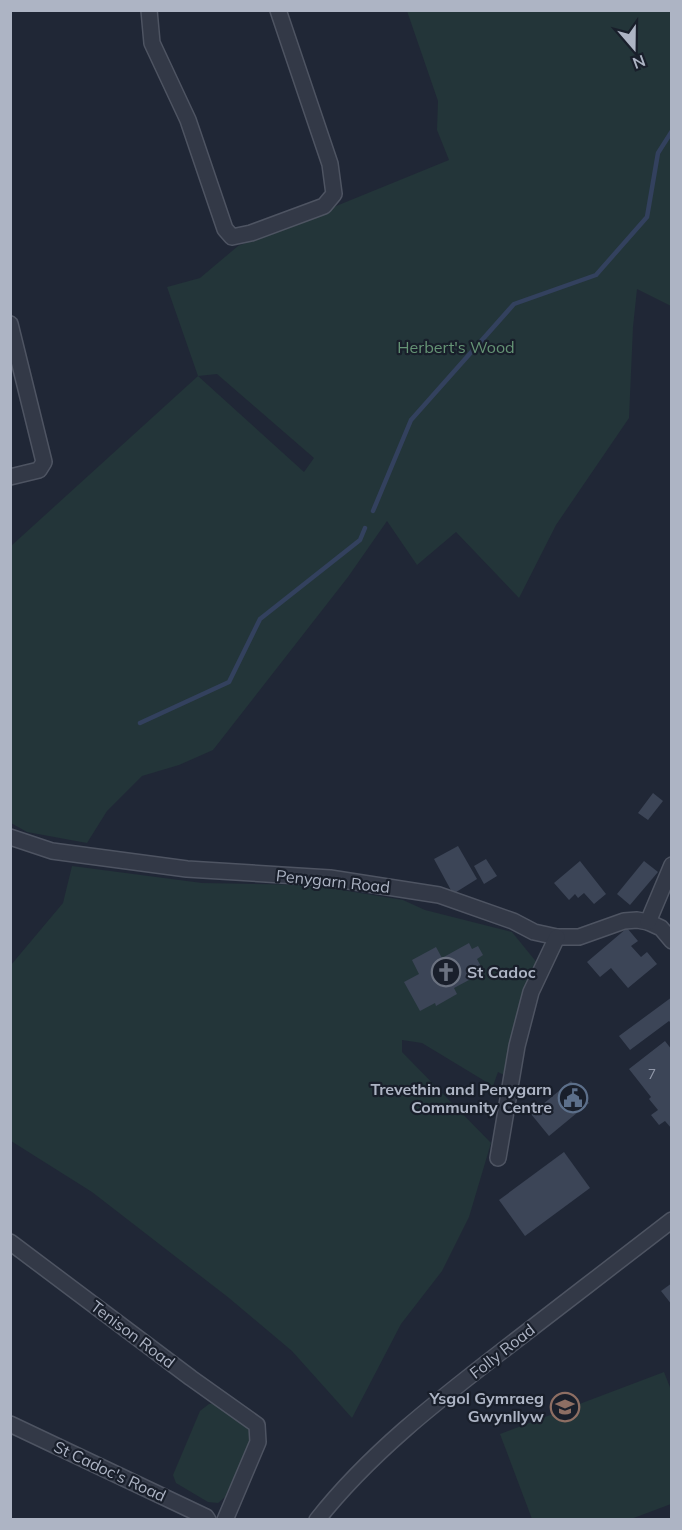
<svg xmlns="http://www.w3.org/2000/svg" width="682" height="1530" viewBox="0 0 682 1530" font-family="Mulish,sans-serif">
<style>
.green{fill:#233539;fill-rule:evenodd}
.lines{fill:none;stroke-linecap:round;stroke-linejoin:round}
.stream{stroke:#33415e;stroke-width:4.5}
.building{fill:#3c4557}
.street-casing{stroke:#4e5462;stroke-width:18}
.street{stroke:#333947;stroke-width:15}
.labels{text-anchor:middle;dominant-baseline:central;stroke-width:4.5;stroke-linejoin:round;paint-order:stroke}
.number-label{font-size:14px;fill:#9198a9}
.park-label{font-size:16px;fill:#659475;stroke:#191f2b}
.street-label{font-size:16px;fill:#adb4c4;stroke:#191f2b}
.poi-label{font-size:16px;font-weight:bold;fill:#adb4c4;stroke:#191f2b;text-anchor:end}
</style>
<rect width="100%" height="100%" fill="#202736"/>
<g class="green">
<path d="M407,11H671V306L637,289L633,327L629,418L556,525L519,598L456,532L417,565L387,521L348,577L213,750L179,765L142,776L107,811L87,843L27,832L11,823V546L198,376L167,287L200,278L238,246L449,160L437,130L438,101ZM217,374L314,458L304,472L198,376Z"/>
<polygon points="72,866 202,883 311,885 403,900 425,910 512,932 538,964 515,1025 504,1075 498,1072 493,1086 422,1043 402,1040 402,1052 491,1143 469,1217 442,1271 401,1324 352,1418 292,1351 229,1298 92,1192 11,1141 11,965 63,903"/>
<polygon points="664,1372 671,1390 671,1504 631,1519 532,1519 500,1434"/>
<polygon points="219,1403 244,1422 250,1433 249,1445 225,1497 218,1503 208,1502 176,1483 173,1475 200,1411 209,1404"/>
</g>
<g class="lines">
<g class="stream">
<polyline points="373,511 411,420 514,304 596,275 647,217 658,153 672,131"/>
<polyline points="140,723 229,682 260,619 360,540 365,528"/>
</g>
</g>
<g class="building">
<polygon points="653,793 663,801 648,820 638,813"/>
<polygon points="458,846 477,879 453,894 434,859"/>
<polygon points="486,859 497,876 484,884 474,866"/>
<polygon points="580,861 606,894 594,904 584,893 578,898 575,894 569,900 554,883"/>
<polygon points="644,861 658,872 630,905 617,894"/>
<polygon points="627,928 638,941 631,946 641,957 647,952 657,964 628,988 611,968 600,977 587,962"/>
<polygon points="469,943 472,949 478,946 483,955 477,959 484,972 454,988 457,994 436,1006 435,1003 420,1011 404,982 419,974 412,960 436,947 442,958"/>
<polygon points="672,997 672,1024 669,1021 630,1050 619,1036"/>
<polygon points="665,1041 672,1050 672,1129 665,1121 659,1125 651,1115 658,1110 649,1099 651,1097 629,1069"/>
<polygon points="571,1081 589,1103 549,1136 531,1114"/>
<polygon points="564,1152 590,1188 525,1236 499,1200"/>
<polygon points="672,1283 672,1305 661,1291"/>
</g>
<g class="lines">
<g class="street-casing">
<g id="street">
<polyline points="149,10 152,43 188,120 225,229 232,237 251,233 324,206 334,194 330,164 278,10"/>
<polyline points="10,324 44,462 39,470 10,477"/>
<polyline points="10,837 52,851 187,869 330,878 439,895 513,921 534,932 557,937 579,937 624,921 637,920 648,922 661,928 672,941"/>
<polyline points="648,922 672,865"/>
<polyline points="498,1158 517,1046 531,992 557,937"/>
<polyline points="10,1242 191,1378 257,1425 258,1442 225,1520"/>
<polyline points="10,1424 206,1517 208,1520"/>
<path d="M317,1520C369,1454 436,1402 502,1351C559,1307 615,1264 672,1220"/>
</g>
</g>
<use href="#street" class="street"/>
</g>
<defs>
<g id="church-ring" transform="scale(1.5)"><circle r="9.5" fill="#191f2b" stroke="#6b7280" stroke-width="1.5"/><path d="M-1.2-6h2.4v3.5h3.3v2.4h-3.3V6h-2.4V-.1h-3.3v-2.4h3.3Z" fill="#6b7280"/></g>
<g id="civic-ring" transform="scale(1.5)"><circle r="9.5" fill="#191f2b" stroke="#5c6f8a" stroke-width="1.5"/><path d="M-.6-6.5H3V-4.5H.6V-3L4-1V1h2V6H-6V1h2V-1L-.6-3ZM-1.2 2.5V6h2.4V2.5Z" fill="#5c6f8a"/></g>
<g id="school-ring" transform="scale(1.5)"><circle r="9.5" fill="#191f2b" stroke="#8d6e63" stroke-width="1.5"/><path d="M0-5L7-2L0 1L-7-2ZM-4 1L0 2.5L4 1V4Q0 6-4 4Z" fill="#8d6e63"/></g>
</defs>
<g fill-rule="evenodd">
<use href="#church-ring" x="446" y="972"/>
<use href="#civic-ring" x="573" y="1098"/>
<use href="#school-ring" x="565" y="1407"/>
</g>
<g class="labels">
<g class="number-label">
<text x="652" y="1074">7</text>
</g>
<g class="park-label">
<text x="456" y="347">Herbert's Wood</text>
</g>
<g class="street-label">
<text transform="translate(333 881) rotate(6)">Penygarn Road</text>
<text transform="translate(133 1334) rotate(37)">Tenison Road</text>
<text transform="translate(502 1351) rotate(-38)">Folly Road</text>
<text transform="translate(110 1471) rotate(25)">St Cadoc's Road</text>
</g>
<g class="poi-label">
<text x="467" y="972" text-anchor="start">St Cadoc</text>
<text x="552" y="1089">Trevethin and Penygarn<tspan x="552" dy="18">Community Centre</tspan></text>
<text x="544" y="1398">Ysgol Gymraeg<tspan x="544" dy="18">Gwynllyw</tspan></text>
</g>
</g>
<rect width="682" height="1530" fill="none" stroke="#adb4c4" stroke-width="24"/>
<g transform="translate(634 48) rotate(160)" stroke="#191f2b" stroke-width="4.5" paint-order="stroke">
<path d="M0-4.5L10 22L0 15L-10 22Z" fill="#adb4c4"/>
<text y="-9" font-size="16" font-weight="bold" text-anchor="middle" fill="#adb4c4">N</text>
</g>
</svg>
